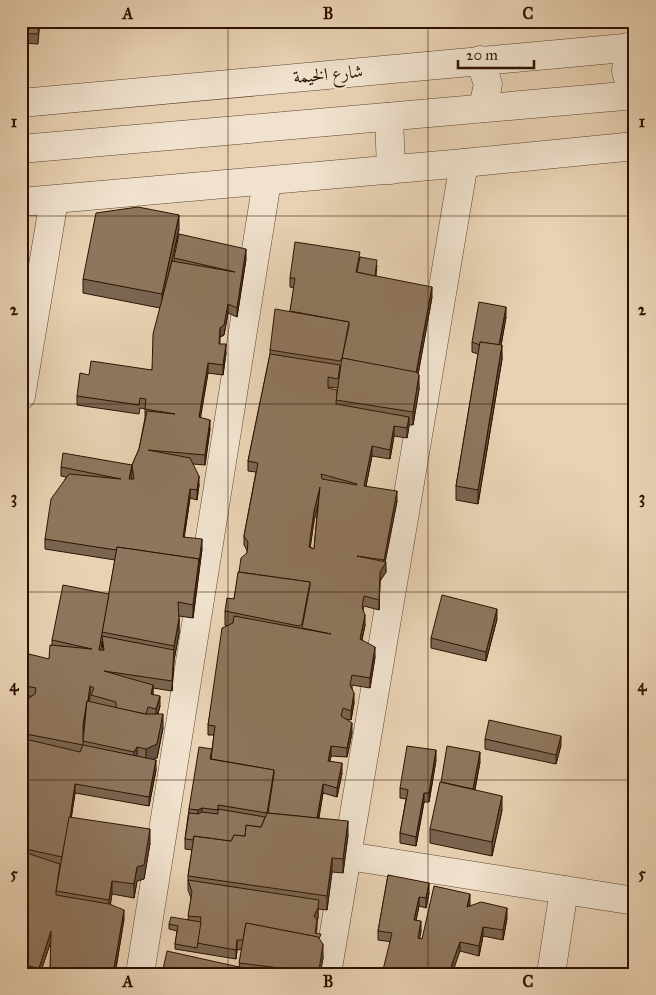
<svg xmlns="http://www.w3.org/2000/svg" width="656" height="995" viewBox="0 0 656 995" font-family="'IM FELL Great Primer',Amiri,serif">
<style>
.lines{fill:none;stroke-linecap:round;stroke-linejoin:round}
.minor-casing{stroke:#5c422e;stroke-width:29}
.minor{stroke:#f0e2ce;stroke-width:28}
.wall{fill:#7a6551;stroke:#2d1201;fill-rule:evenodd}
.shaded-wall{fill:#635342;stroke:#2d1201}
.building{fill:#8e765e;stroke:#2d1201;fill-rule:evenodd}
.grid{fill:none;stroke:#2d1201;stroke-width:1;stroke-opacity:0.55}
.labels{text-anchor:middle;dominant-baseline:central;stroke-width:4.5;stroke-linejoin:round;paint-order:stroke}
.street-label{font-size:18px;fill:#2d1201;stroke:#f0e2ce}
.neatline{fill:none;stroke:#2d1201;stroke-width:2}
.grid-label{font-size:16px;text-anchor:middle;font-weight:bold;fill:#2d1201}
</style>
<rect width="100%" height="100%" fill="#e8d2b3"/>
<filter id="stains"><feTurbulence type="fractalNoise" baseFrequency=".004" numOctaves="4"/><feColorMatrix values="0 0 0 0 .2 0 0 0 0 .09 0 0 0 0 .02 0 0 0 .5 -.17"/></filter>
<radialGradient id="worn" r=".72"><stop offset=".6" stop-color="#630" stop-opacity="0"/><stop offset="1" stop-color="#630" stop-opacity=".3"/></radialGradient>
<g class="lines">
<g class="minor-casing">
<g id="minor">
<polyline points="628,47 626,71 633,95"/>
<polyline points="480,60 488,84 483,108"/>
<polyline points="21,103 635,47"/>
<polyline points="389,117 391,170"/>
<polyline points="21,149 635,95"/>
<polyline points="21,202 464,163 635,146"/>
<polyline points="21,396 54,200"/>
<polyline points="348,856 635,901"/>
<polyline points="140,974 267,181"/>
<polyline points="327,974 464,163"/>
<polyline points="551,974 564,890"/>
</g>
</g>
<use href="#minor" class="minor"/>
</g>
<g class="wall">
<polygon points="21,21 40,21 38,44 21,43"/>
<path d="M179,229L172,261H174V258L246,259L237,317L228,313L224,335L220,337V344L226,353L223,375L208,373L200,417L210,429L205,465L193,464L199,485L197,500L190,498L184,537L202,549L193,618L179,616V633L174,660L172,691L153,688V695L160,706L158,714L163,728L157,758L153,759L156,770L149,806L75,793L71,818L150,843L144,879L137,881L134,898L112,894L110,904L124,919L115,974H50L51,941L40,974H21V703L31,696L22,695V685L49,659L52,645V640L109,594L115,560L45,549V539L66,477L61,476V467L132,465L139,449L145,418V409L140,408L139,414L77,405V396L89,375L152,370L160,308L83,293V279ZM102,641L103,650H101Z"/>
<path d="M360,257L377,265L376,276L432,297L418,374L419,389L413,425H409L407,438L394,436L390,459L372,456L366,486L397,501L385,562L386,572L380,581L379,610L364,606L363,610L365,625L362,640L375,657L370,688L352,685V687L354,703L351,720L345,719L352,733L347,757L331,756L330,761L342,773L337,797L323,793L319,818L348,835L343,873L332,872L327,910L318,909V918L317,921L316,933L321,942L323,958L320,974H162L239,967L242,949L237,950L236,959L175,949V944L177,931L169,929V924L188,920L191,898L188,890V876L192,850L185,849V839L189,809L212,749L214,735H208V725L227,626L225,625V611L234,599L239,572L247,553V550L244,545V536L256,472L248,471V461L270,354V350L290,311L294,288L290,287V278ZM328,387L338,388L337,398L328,388ZM318,503L314,549L310,547L314,521Z"/>
<polygon points="506,317 501,345 502,359 478,504 456,500 456,486 478,354 472,352 472,342"/>
<polygon points="497,619 486,661 431,648 431,638"/>
<polygon points="485,739 561,745 556,764 485,749"/>
<polygon points="436,760 429,802 424,802 416,846 400,843 400,833 406,799 400,798 400,788"/>
<polygon points="480,762 475,790 502,810 492,856 430,843 430,829"/>
<polygon points="388,875 429,893 426,908 419,906 416,920 421,931 419,939 422,939 470,904 469,907 507,918 503,940 483,936 479,956 460,951 378,940 378,931"/>
</g>
<g class="shaded-wall">
<polygon points="179,215 179,229 162,308 162,294"/>
<polygon points="246,249 246,259 237,317 237,308"/>
<polygon points="432,287 432,297 416,386 416,376"/>
<polygon points="228,304 228,313 224,335 220,337 220,328"/>
<polygon points="506,307 506,317 499,357 499,347"/>
<polygon points="226,344 226,353 223,375 223,365"/>
<polygon points="502,345 502,359 478,504 478,490"/>
<polygon points="208,363 208,373 199,427 199,417"/>
<polygon points="419,375 419,389 413,425 413,412"/>
<polygon points="409,417 409,427 407,438 407,428"/>
<polygon points="210,420 210,429 205,465 205,455"/>
<polygon points="394,426 394,436 390,459 390,450"/>
<polygon points="372,446 372,456 364,496 364,486"/>
<polygon points="132,465 132,475 129,489 129,479"/>
<polygon points="199,476 199,485 197,500 197,490"/>
<polygon points="320,487 320,497 314,521 309,556 309,547 314,511"/>
<polygon points="190,489 190,498 183,546 183,537"/>
<polygon points="397,491 397,501 385,563 386,562 386,572 380,581 379,610 380,572 384,565 384,560"/>
<polygon points="202,539 202,549 193,618 193,605"/>
<polygon points="497,609 497,619 486,661 486,652"/>
<polygon points="365,615 365,625 360,649 360,639"/>
<polygon points="179,619 179,633 174,660 172,691 174,646"/>
<polygon points="375,647 375,657 370,688 370,678"/>
<polygon points="153,685 153,694 151,694"/>
<polygon points="90,686 90,696 83,735 83,725"/>
<polygon points="354,693 354,703 351,720 351,711"/>
<polygon points="160,696 160,706 156,719 156,709"/>
<polygon points="163,714 163,728 157,758 146,762 146,749"/>
<polygon points="352,723 352,733 347,757 347,748"/>
<polygon points="561,736 561,745 556,764 556,755"/>
<polygon points="331,746 331,756 328,770 328,761"/>
<polygon points="137,747 137,761 134,766 134,752"/>
<polygon points="436,750 436,760 429,802 429,793"/>
<polygon points="480,752 480,762 472,803 472,793"/>
<polygon points="156,760 156,770 149,806 149,797"/>
<polygon points="342,763 342,773 337,797 337,788"/>
<polygon points="75,784 75,793 64,867 64,857"/>
<polygon points="323,784 323,793 316,831 316,822"/>
<polygon points="424,793 424,802 416,846 416,837"/>
<polygon points="502,796 502,810 492,856 492,842"/>
<polygon points="202,808 202,821 198,824 198,810"/>
<polygon points="348,821 348,835 343,873 343,859"/>
<polygon points="150,829 150,843 144,879 137,881 134,898 134,884 137,867"/>
<polygon points="332,858 332,872 327,910 327,896"/>
<polygon points="112,881 112,894 109,914 109,900"/>
<polygon points="429,883 429,893 426,908 426,898"/>
<polygon points="470,894 470,904 467,917 467,907"/>
<polygon points="419,897 419,906 414,930 414,920"/>
<polygon points="318,908 318,918 317,921 317,929 315,942 314,916"/>
<polygon points="507,908 507,918 503,940 503,930"/>
<polygon points="124,910 124,919 115,974 113,974"/>
<polygon points="421,921 421,931 418,948 418,938"/>
<polygon points="483,927 483,936 479,956 479,946"/>
<polygon points="51,931 51,941 40,974 39,974 39,968"/>
<polygon points="237,940 237,950 236,959 236,950"/>
<polygon points="460,942 460,951 452,974 451,974 452,964"/>
<polygon points="323,944 323,958 320,974 313,974"/>
</g>
<g class="building">
<polygon points="21,21 39,21 38,34 21,33"/>
<polygon points="138,207 179,215 162,294 83,279 96,213"/>
<path d="M179,234L246,249L237,308L228,304L224,325L220,328L219,344H226L223,365L208,363L199,417L210,420L205,455L148,450L190,458L199,476L197,490L190,489L183,537L202,539L199,563V559L117,547L116,550L45,539L51,499L69,474L121,479L61,467L63,453L132,465L139,449L147,411L175,414L145,409L146,399L140,398L139,405L77,396L80,373L89,375L91,361L152,370L153,334L172,261L235,272L174,258ZM132,465L134,479H129Z"/>
<polygon points="295,242 360,252 356,272 432,287 416,373 342,358 349,326 349,322 290,311 295,278 290,278"/>
<polygon points="360,257 377,260 375,276 357,272"/>
<polygon points="479,302 506,307 499,345 480,342 480,345 472,342"/>
<polygon points="275,309 349,322 342,358 416,372 419,375 413,412 336,400 342,358 340,361 270,350"/>
<polygon points="480,342 502,345 478,490 456,486"/>
<path d="M270,354L340,365L338,379L328,377V388L337,390L336,404L409,417L407,428L394,426L390,450L372,446L364,486L397,491L384,560L357,556L386,562L380,572L379,600L364,596L362,607L365,615L360,639L375,647L370,678L352,675L350,685L354,693L351,711L343,708L341,716L352,723L347,748L331,746L328,761L342,763L337,788L323,784L317,818L268,813L274,774V770L211,759L215,726L208,725L222,628L233,623L234,616L331,634L302,628L310,586V582L239,572L241,558L247,553L248,542L244,536L258,463L248,461ZM321,474L357,484V485L322,479ZM320,487L314,549L309,547L314,511Z"/>
<polygon points="117,547 199,559 193,605 178,602 179,619 174,646 102,632"/>
<polygon points="238,572 310,582 302,624 299,626 225,611 227,598 234,599"/>
<polygon points="63,585 109,594 99,650 104,650 102,636 174,650 172,681 104,671 153,685 151,694 160,696 156,709 148,707 146,714 145,714 116,708 116,702 91,695 94,688 90,686 88,701 87,701 83,725 83,745 21,733 21,703 35,694 36,688 22,685 29,654 49,659 50,645 92,649 52,640"/>
<polygon points="442,595 497,609 486,652 431,638"/>
<polygon points="87,701 145,714 163,714 157,744 146,749 137,747 134,752 83,741"/>
<polygon points="489,720 561,736 556,755 485,739"/>
<polygon points="21,738 80,752 83,745 156,760 149,797 75,784 70,818 62,857 21,848"/>
<polygon points="407,746 436,750 429,793 424,793 416,837 400,833 408,790 400,788"/>
<polygon points="447,746 480,752 473,789 441,782"/>
<polygon points="199,747 212,749 210,759 274,770 267,813 348,821 343,859 332,858 327,896 188,876 194,836 231,841 234,835 245,836 246,825 261,827 267,813 218,805 218,810 202,808 198,810 189,809"/>
<polygon points="440,782 502,796 492,842 430,829"/>
<polygon points="218,809 265,817 261,827 246,825 245,836 234,835 231,841 194,836 193,840 185,839 189,813 198,814 202,812 218,814"/>
<polygon points="69,817 150,829 144,865 137,867 134,884 112,881 109,900 56,891"/>
<polygon points="21,851 60,864 56,891 56,895 109,904 124,910 113,974 70,974 50,970 51,931 39,968 21,965"/>
<polygon points="388,875 429,883 426,898 419,897 414,920 421,921 418,938 422,939 434,886 470,894 467,907 481,902 507,908 503,930 483,927 479,946 460,942 452,964 451,974 382,974 392,933 378,931"/>
<polygon points="188,880 319,900 318,908 314,916 317,920 315,933 321,934 319,939 318,937 246,923 243,940 237,940 236,950 197,943 201,917 188,916 192,892"/>
<polygon points="171,917 201,922 197,948 175,944 178,926 169,924"/>
<polygon points="246,923 318,937 323,944 319,970 313,972 239,963"/>
<polygon points="167,951 239,967 294,974 162,974"/>
</g>
<path class="grid" d="M228,21V974M428,21V974M21,216H635M21,404H635M21,592H635M21,780H635"/>
<g class="labels">
<g class="street-label">
<text transform="translate(328 74) rotate(-5)">شارع الخيمة</text>
</g>
</g>
<rect width="656" height="995" fill="none" stroke="#e8d2b3" stroke-width="55"/>
<path d="M458 60v8h76v-8" fill="none" stroke="#2d1201" stroke-width="2.5"/>
<text x="466" y="60" font-size="15" fill="#2d1201" stroke="#f0e2ce" stroke-width="4" paint-order="stroke">20 m</text>
<rect x="28" y="28" width="600" height="940" class="neatline"/>
<g class="grid-label">
<text x="128" y="19">A</text>
<text x="328" y="19">B</text>
<text x="528" y="19">C</text>
<text x="14" y="127">1</text>
<text x="642" y="127">1</text>
<text x="14" y="315">2</text>
<text x="642" y="315">2</text>
<text x="14" y="503">3</text>
<text x="642" y="503">3</text>
<text x="14" y="691">4</text>
<text x="642" y="691">4</text>
<text x="14" y="879">5</text>
<text x="642" y="879">5</text>
<text x="128" y="987">A</text>
<text x="328" y="987">B</text>
<text x="528" y="987">C</text>
</g>
<rect width="100%" height="100%" filter="url(#stains)"/>
<rect width="100%" height="100%" fill="url(#worn)"/>
</svg>
